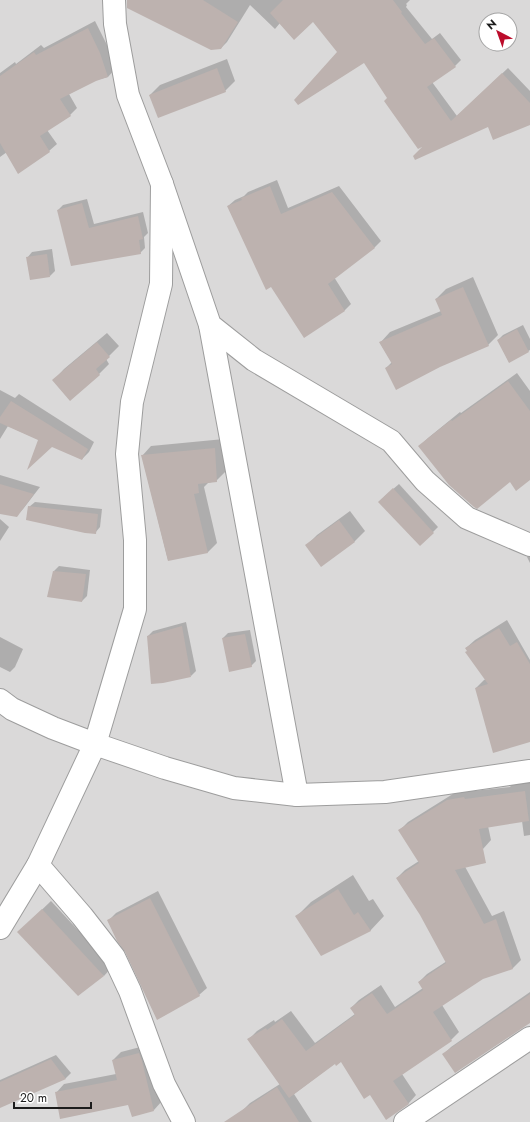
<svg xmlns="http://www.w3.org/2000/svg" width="530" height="1122" viewBox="0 0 530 1122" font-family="Jost,sans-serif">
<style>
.residential{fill:#dad9d9;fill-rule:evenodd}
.shadow{fill:#0003}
.building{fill:#bdb2af}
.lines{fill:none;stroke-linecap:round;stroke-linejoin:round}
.street-casing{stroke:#9d9d9d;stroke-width:24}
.street{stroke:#fff;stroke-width:22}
</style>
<rect width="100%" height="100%" fill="#ede7e2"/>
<path class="residential" d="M0,0H530V1122H0ZM486,20H510V44H486Z"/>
<g class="shadow">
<polygon points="143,0 410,0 406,4 407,5 406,7 432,39 440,33 461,60 455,66 432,82 457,116 508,68 530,91 530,124 489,126 426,144 364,61 339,52 313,21 280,23 275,29 250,5 227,42 221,48"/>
<polygon points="95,21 107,45 115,69 108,77 96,80 69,94 77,108 70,115 47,130 57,144 49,151 7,152 0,157 0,73 15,62 16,64 41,45 44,48"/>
<polygon points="227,59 235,81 225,91 150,95 160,85"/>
<polygon points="277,180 288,208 339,186 381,241 375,247 334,277 351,304 345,310 304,336 228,206 235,200 244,196 248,192"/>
<polygon points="87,199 94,224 143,212 148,233 144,237 145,248 140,253 72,265 58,210 63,205"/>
<polygon points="52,249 55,271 50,276 27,258 32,252"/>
<polygon points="473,277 498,335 488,345 386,368 392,362 380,343 390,332 441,311 436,299 446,289"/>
<polygon points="523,325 530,339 530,350 509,362 498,340 503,335"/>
<polygon points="107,333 119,346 106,359 109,364 99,374 54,380 64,369"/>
<polygon points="517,373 530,391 530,473 510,481 420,446 428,438 460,412 461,413"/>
<polygon points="0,390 15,398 19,394 94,442 89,452 82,459 8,426 0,439"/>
<polygon points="224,439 226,471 216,481 208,483 204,487 217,543 208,552 168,560 142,456 151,446"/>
<polygon points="0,475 40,487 23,509 16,516 0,513"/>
<polygon points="399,484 438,527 420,545 384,497"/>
<polygon points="35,502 102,509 100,527 95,533 29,507"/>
<polygon points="350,511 365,531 355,541 322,565 307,545 317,535"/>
<polygon points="0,519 9,527 0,541"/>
<polygon points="530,554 530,563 527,557"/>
<polygon points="59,566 90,570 87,596 82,601 54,571"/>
<polygon points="507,620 530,660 530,741 476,688 484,680 486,679 466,648 475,640"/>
<polygon points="186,622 196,671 191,676 148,636 153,631"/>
<polygon points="250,630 256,661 251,666 223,638 228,633"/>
<polygon points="0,637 23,649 15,667 10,672 0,667"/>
<polygon points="530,782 530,835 524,836 522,821 488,826 491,840 483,849 457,852 492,916 504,911 521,960 513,968 482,978 442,1005 459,1032 451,1040 402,1074 416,1095 408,1104 370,1093 342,1060 335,1063 294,1094 312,1122 249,1122 242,1111 250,1103 280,1084 249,1039 257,1031 274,1020 275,1022 291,1011 315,1043 355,1014 351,1008 359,1000 381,985 395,1007 423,988 419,982 427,974 447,961 421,915 397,878 405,870 419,861 400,830 408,822 456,792 472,789 473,791 510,787 513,783"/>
<polygon points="353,875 369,901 373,899 384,916 370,931 297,916 311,902"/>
<polygon points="158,891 207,988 199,995 126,951 108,921 116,913"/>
<polygon points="51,901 112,967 104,976 28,923"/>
<polygon points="530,992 530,1021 444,1054 451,1047"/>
<polygon points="148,1045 162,1101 154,1110 129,1104 56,1093 64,1084 116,1074 113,1060 121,1052"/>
<polygon points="56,1055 71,1073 66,1078 0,1107 0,1080"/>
</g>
<g class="building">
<polygon points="127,0 203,0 238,22 221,49 211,50 127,8"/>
<polygon points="283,0 393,0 402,12 401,13 425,44 434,38 456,67 427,87 451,121 502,73 530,103 530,125 493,140 488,127 415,160 413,156 422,147 418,149 384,101 387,98 364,63 298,105 294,100 337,52 313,22 294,40 270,13"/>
<polygon points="88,28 100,53 108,77 96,81 60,99 71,116 40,136 50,152 18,174 0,143 0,76 34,52 36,55"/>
<polygon points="217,68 226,92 158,118 149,95"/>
<polygon points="270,186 281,214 332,192 375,248 328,284 345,311 304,338 271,287 266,290 227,206 242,200 241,198"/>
<polygon points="82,203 89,228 138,216 143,239 139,240 141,254 71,266 57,210"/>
<polygon points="47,254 50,277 30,280 26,257"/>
<polygon points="463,287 489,346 440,367 396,390 385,368 392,364 379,342 442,315 435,299"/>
<polygon points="517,329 529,352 509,363 497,340"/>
<polygon points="97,342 110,357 96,369 100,375 70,401 52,380"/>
<polygon points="508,381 530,411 530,480 516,491 510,482 477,509 474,507 449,485 418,446 451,420 452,421"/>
<polygon points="11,401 88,449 82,460 52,447 27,470 38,440 0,423 0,417"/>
<polygon points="215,448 217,482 198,484 199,493 194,494 208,553 168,561 141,455"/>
<polygon points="0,484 34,494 17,517 0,514"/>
<polygon points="393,488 434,533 420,546 378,502"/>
<polygon points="28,506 98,514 96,534 85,533 26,520"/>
<polygon points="339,520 355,542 321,567 305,545"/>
<polygon points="53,571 86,574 82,602 47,597"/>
<polygon points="182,626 191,677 163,683 151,684 147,636"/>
<polygon points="499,628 510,646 517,642 530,664 530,742 493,753 475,688 488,684 465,652 467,651 465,648"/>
<polygon points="245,634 252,667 229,672 222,638"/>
<polygon points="525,791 529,821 479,829 486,863 455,870 484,924 496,919 513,969 483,979 433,1012 452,1041 393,1081 409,1104 386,1120 370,1095 364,1099 341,1062 336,1066 335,1064 289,1098 247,1039 266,1028 267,1030 282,1019 306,1051 355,1015 350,1008 372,993 387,1014 423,990 418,982 446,963 420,915 396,878 419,863 398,830 447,800 464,797 465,799"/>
<polygon points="338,889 354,915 358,912 371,931 321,956 295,916"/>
<polygon points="150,898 200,996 157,1020 125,952 117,941 107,920"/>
<polygon points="42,909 104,976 78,996 17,932"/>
<polygon points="530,994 530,1023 455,1073 442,1054"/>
<polygon points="139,1053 142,1061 154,1111 132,1117 128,1105 60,1119 55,1092 117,1080 112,1060"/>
<polygon points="51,1059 66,1079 0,1108 0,1082"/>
<polygon points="277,1087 299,1122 224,1122"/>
</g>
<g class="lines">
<g class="street-casing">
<g id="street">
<polyline points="114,0 115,24 128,95 162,184 210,325 254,360 391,441 425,481 467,518 530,545"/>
<polyline points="210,325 297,795"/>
<polyline points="0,700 12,709 53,728 95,744 165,768 234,788 297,795 385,792 530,771"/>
<polyline points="38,865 82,916 114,957 130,991 164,1084 184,1122"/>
<polyline points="0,928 38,865 95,744 135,609 135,540 127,454 132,402 161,284 162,184"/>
<polyline points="405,1122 530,1038"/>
</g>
</g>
<use href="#street" class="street"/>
</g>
<g transform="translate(498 32) rotate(319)"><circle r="19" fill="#ffffff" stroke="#a4a4a4"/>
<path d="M0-3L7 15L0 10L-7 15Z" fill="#bc0c2b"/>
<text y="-6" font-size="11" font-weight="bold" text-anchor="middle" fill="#1c1c1c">N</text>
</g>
<path d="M14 1102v6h77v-6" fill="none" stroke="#1c1c1c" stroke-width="2"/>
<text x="20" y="1102" font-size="12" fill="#1c1c1c" stroke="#ffffff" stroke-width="3" paint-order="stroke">20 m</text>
</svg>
